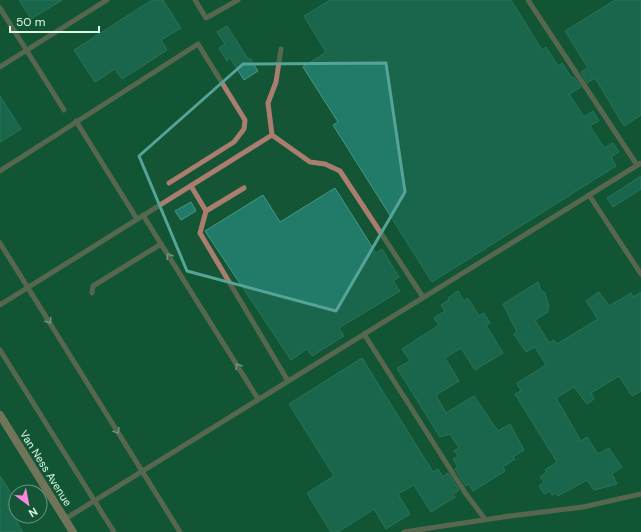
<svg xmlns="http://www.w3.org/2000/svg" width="641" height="532" viewBox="0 0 641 532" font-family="'DM Sans',sans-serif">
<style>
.building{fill:#227a68;stroke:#459885}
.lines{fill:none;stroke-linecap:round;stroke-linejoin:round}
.lane{stroke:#ab7d6f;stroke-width:5}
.secondary{stroke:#e29984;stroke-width:8}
.oneway{stroke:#d1e1cd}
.marked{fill:none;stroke:#56a498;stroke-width:3;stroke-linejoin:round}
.labels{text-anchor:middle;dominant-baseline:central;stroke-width:3.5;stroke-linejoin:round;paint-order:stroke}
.street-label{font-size:11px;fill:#dbfae5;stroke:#135534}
</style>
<rect width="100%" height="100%" fill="#135534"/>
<g class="building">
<polygon points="19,0 62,0 31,19"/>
<polygon points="152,0 163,0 181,28 161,40 167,50 122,79 115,69 95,82 74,50"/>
<polygon points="330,0 511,0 542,50 546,47 558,66 562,63 572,78 574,77 581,87 569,94 584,117 593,111 599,121 590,126 604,148 613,143 619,152 611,157 616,166 432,282 333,125 338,122 303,67 326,52 304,16"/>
<polygon points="615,0 641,0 641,115 624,126 595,78 587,83 581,72 588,68 565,31"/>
<polygon points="227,26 248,59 250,58 258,71 244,80 230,58 227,61 219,48 225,44 217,32"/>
<polygon points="0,96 21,129 0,142"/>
<polygon points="641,176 641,189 613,207 607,198"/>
<polygon points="335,188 376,253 382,249 399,277 393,281 400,291 339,328 344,336 312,356 307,349 291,360 205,231 263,195 280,222"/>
<polygon points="191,202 196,211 181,220 175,211"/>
<polygon points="538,282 541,291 545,293 549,308 547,309 548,312 535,320 549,343 554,340 557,344 598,319 586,301 599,292 609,306 631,293 633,297 641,292 641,391 632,396 619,376 591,393 594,399 587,404 574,387 556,398 581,441 587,437 598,454 609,448 622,467 612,474 617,484 594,490 587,480 558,496 556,493 552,495 550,491 544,494 539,486 544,482 540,477 547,472 545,470 557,462 515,394 521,391 517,383 546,365 535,347 526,352 514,334 517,332 503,304"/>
<polygon points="458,291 464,301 468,298 479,316 484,313 490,323 486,325 503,353 475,370 461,348 445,358 459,381 436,395 446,413 474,396 498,431 510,424 524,450 513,457 515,459 503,467 505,471 473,491 469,484 466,486 455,469 458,467 453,459 458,456 454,451 459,448 450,434 440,437 397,368 410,361 402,349 439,325 434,318 445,311 441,305 449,300 448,298"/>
<polygon points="362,358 433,472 438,469 443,477 448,473 459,490 453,494 455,497 431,512 414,485 398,494 410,514 386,529 374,509 338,532 331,532 307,493 334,476 289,404"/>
<polygon points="0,476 16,501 7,506 23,532 0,532"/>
</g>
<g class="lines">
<g class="lane">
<polyline points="195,0 206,18 238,0"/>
<polyline points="528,0 637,165"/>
<polyline points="0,8 64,110"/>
<polyline points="281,49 276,82 268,103 272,135 310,162 325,164 340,171 423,297"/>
<polyline points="0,67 107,0"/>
<polyline points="76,121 137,219"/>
<polyline points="0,171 198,44 245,120 244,129 234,142 169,183"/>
<polyline points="191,186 206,211 244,188"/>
<polyline points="589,195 641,274"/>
<polyline points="206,211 200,233 288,381"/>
<polyline points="143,215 258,399"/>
<polyline points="0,243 180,532"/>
<polyline points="92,293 93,286 161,244"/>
<polyline points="0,305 272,135"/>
<polyline points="364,334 466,494 485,519"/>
<polyline points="0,350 114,532"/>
<polyline points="65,519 641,163"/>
<polyline points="404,532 510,516 583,507 641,494"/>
</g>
<polyline class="secondary" points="0,415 73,532"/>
</g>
<defs><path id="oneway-chevron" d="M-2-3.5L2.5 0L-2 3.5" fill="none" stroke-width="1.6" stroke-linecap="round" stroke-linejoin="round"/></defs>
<g class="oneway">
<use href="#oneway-chevron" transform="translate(169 256) rotate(-122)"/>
<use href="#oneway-chevron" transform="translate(49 321) rotate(58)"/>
<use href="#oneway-chevron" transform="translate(238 366) rotate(-122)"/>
<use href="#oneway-chevron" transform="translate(117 431) rotate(58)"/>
</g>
<path d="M0 0H641V532H0ZM386,63L405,192L336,311L187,271L139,156L243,64Z" fill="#135534" fill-opacity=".55" fill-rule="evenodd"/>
<path class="marked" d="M386,63L405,192L336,311L187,271L139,156L243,64Z"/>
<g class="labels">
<g class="street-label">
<text transform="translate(46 468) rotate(58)">Van Ness Avenue</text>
</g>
</g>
<g transform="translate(28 504) rotate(148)"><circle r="19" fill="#135534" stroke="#63977b"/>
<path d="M0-3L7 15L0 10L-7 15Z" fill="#fd86e2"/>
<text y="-6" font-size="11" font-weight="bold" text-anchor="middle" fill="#dbfae5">N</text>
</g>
<path d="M10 26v6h89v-6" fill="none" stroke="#dbfae5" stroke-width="2"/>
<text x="16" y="26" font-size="12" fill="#dbfae5" stroke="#135534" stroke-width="3" paint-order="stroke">50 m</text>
</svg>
